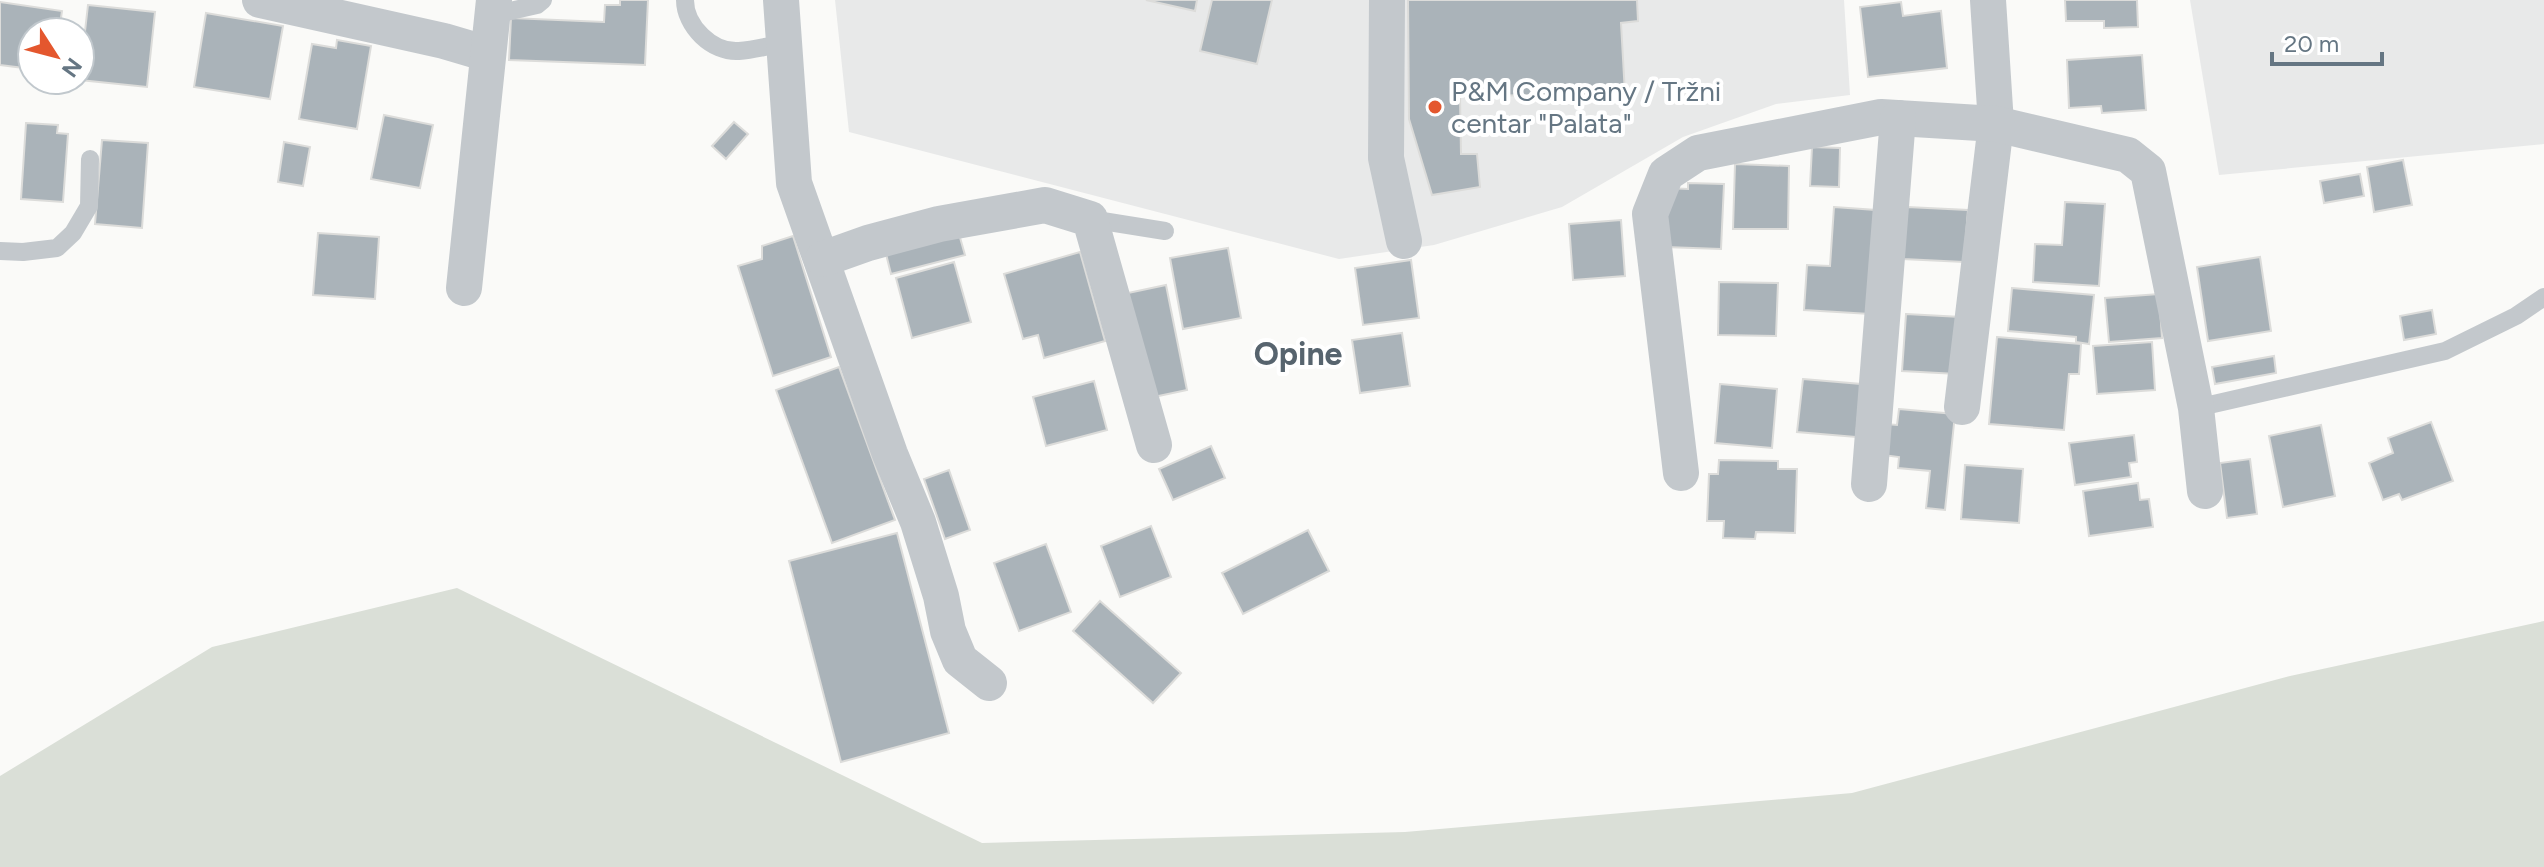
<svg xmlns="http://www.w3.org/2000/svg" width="2544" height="867" viewBox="0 0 2544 867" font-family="Figtree,sans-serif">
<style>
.built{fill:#e8e9e9}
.green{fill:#dadfd7}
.building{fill:#aab3b9;stroke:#dcdcda;stroke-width:2}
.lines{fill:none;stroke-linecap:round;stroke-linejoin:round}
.lane{stroke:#c3c8cc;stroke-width:18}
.street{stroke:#c3c8cc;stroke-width:36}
.poi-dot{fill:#e4572e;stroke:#fff;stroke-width:3}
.labels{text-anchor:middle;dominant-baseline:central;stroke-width:8;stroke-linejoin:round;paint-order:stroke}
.poi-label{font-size:28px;fill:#657683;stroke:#fff;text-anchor:start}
.quarter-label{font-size:32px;font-weight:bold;fill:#57646e;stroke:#fff}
</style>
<rect width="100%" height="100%" fill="#fafaf8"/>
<g class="built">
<polygon points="835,0 1844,0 1850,95 1776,104 1683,137 1562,207 1434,245 1339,259 849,132"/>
<polygon points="2190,0 2544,0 2544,144 2219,175"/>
</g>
<polygon class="green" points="457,588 982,843 1405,832 1852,793 2290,676 2544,621 2544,867 0,867 0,776 212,647"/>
<g class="building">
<polygon points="620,0 648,0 645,65 509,60 511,18 604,22 605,5 620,5"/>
<polygon points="1146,0 1197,0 1195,11"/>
<polygon points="1212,0 1272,0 1257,64 1200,51"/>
<polygon points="1408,0 1637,0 1638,21 1621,23 1625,94 1460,96 1461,154 1477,154 1480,187 1432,195 1409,119"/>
<polygon points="2065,0 2137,0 2138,27 2104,28 2104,21 2066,21"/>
<polygon points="0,2 62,11 59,32 32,32 32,69 0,65"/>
<polygon points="1901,2 1903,16 1941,11 1947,68 1868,77 1860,7"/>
<polygon points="88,5 155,12 147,87 80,80 80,39 84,40"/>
<polygon points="206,13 283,26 270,99 194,87"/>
<polygon points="337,40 371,46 357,129 299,119 312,44 336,48"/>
<polygon points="2142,55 2146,110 2102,113 2101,106 2069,108 2067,60"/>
<polygon points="384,115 433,125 420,188 371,179"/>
<polygon points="734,122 748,134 726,159 712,146"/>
<polygon points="26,123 58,125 57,133 68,134 63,202 21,199"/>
<polygon points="102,140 148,143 142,228 95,224"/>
<polygon points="284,142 310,147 303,186 278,182"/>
<polygon points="1812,147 1840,148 1839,187 1810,186"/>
<polygon points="2403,160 2412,205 2374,212 2367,167"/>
<polygon points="1735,164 1789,166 1788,229 1733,229"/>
<polygon points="2360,174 2364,196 2324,203 2320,181"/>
<polygon points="1688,183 1724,184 1721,249 1665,247 1668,188 1688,189"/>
<polygon points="2065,202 2105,204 2099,286 2033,282 2035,244 2062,245"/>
<polygon points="1834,207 1876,210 1870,314 1804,310 1807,265 1830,266"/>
<polygon points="1907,207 1968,210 1964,262 1903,259"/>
<polygon points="1621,220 1625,276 1573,280 1569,224"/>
<polygon points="957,227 965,255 891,274 884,246"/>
<polygon points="318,233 379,237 375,299 313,295"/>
<polygon points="793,236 831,357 773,376 738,266 762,259 762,246"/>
<polygon points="1228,248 1241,318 1183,329 1170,258"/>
<polygon points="1080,252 1105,341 1044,358 1038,335 1023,339 1004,274"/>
<polygon points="2260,257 2271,331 2208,341 2197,267"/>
<polygon points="1411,260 1419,318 1363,325 1355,268"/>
<polygon points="954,262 971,322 912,338 896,278"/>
<polygon points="1719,282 1778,283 1776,336 1718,335"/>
<polygon points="1166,285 1187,390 1149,398 1128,293"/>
<polygon points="2012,288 2094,295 2089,344 2076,342 2076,337 2008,331"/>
<polygon points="2159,294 2162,338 2109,342 2105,298"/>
<polygon points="2432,310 2436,334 2404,340 2400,316"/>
<polygon points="1906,314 1961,317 1957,374 1902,371"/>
<polygon points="1402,333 1410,386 1360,393 1352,340"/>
<polygon points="1997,337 2081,344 2079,374 2069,374 2064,430 1989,424"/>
<polygon points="2152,342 2155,390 2097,394 2093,346"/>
<polygon points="2274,356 2276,373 2215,384 2212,367"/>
<polygon points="839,367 895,520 832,543 776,390"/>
<polygon points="1803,379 1861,384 1856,437 1797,432"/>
<polygon points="1094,381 1107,430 1046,446 1033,397"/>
<polygon points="1720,384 1777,389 1772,448 1715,443"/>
<polygon points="1899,409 1955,414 1945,510 1926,508 1930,471 1898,468 1899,457 1883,455 1886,424 1897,425"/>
<polygon points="2431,422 2453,481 2402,500 2399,494 2383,500 2369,463 2393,453 2388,438"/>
<polygon points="2321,425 2335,496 2283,507 2269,436"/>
<polygon points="2134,435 2137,462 2129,463 2131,477 2075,485 2069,443"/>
<polygon points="1211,446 1225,478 1173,500 1159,469"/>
<polygon points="2250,459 2257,514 2227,518 2220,463"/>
<polygon points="1719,460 1778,461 1778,469 1797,469 1795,533 1756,532 1755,539 1723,538 1724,521 1707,521 1709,474 1718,474"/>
<polygon points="1965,465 2023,469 2019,523 1961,519"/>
<polygon points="949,470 970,530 945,539 924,479"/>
<polygon points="2138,483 2140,500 2149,499 2153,527 2089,536 2083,491"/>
<polygon points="1151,526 1171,577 1120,597 1101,546"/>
<polygon points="1308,530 1329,571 1243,614 1222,573"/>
<polygon points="897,533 949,733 841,762 789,561"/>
<polygon points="1046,544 1071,612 1019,631 994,563"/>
<polygon points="1100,601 1181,673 1153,703 1073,631"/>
</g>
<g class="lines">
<g class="lane">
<path d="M685,0C685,26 712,53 739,51C754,50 769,46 783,43"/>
<polyline points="492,15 537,5 543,0"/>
<polyline points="1090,219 1165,231"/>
<polyline points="0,251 23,252 57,248 73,233 89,206 90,159"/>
<polyline points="2196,408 2445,351 2516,316 2544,297"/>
</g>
<g class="street">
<polyline points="260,0 444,41 488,54"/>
<polyline points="781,0 794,183 890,454 918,522 941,596 948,631 960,660 989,683"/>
<polyline points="1387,0 1386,158 1404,241"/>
<polyline points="823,259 868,243 939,224 1045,205 1090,219 1154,445"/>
<polyline points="464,288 494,0"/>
<polyline points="1962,407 1996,124 1988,0"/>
<polyline points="1681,473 1650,214 1666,174 1698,153 1881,117 1996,124 2128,155 2148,171 2196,408 2205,491"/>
<polyline points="1869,484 1898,118"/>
</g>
</g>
<circle class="poi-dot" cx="1435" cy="107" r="8"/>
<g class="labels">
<g class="poi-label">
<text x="1451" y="91">P&amp;M Company / Tržni<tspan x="1451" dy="32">centar "Palata"</tspan></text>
</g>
<g class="quarter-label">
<text x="1298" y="354">Opine</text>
</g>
</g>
<g transform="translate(56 56) rotate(126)"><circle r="38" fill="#ffffff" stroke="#c1c8cd" stroke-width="2"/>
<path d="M0-6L14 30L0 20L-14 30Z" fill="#e4572e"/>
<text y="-12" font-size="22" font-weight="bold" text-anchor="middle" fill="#657683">N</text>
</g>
<path d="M2272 52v12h110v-12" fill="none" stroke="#657683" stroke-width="4"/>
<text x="2284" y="52" font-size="24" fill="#657683" stroke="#ffffff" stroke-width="6" paint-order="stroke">20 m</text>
</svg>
